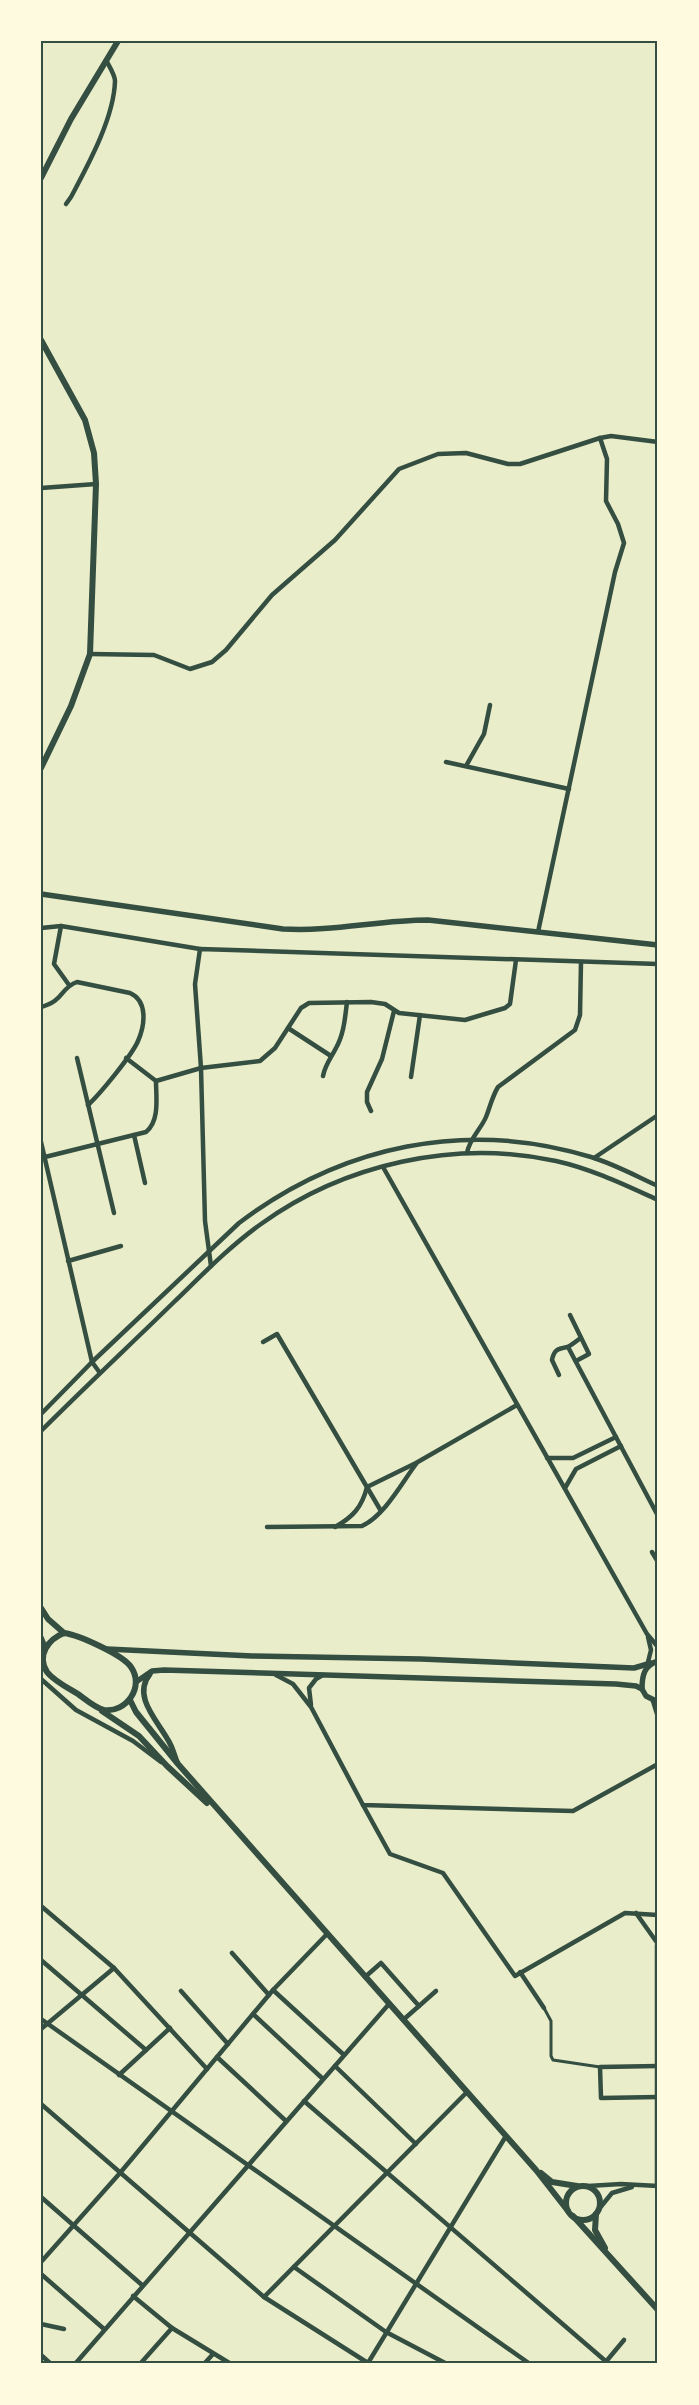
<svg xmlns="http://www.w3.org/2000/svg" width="699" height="2405" viewBox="0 0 699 2405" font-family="'DejaVu Sans',sans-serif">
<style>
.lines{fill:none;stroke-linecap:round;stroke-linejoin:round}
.pedestrian{stroke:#344e41;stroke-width:3}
.minor{stroke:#344e41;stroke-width:4.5}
.tertiary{stroke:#344e41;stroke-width:5.5}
.secondary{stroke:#344e41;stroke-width:6}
.neatline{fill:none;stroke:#344e41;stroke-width:2}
</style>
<rect width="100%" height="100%" fill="#e9edc9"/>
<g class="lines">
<polyline class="pedestrian" points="544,2008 551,2021 551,2056 553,2060 600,2067"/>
<g class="minor">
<path d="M66,204L71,197C88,165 114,118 115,81C115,75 109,66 106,60"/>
<polyline points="41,488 96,484"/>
<polyline points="90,654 154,655 190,669 212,662 226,650 272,595 335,540 399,469 438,454 466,453 508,464 520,464 600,438 611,436 658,442"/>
<polyline points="446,762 569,789"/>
<polyline points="466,766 484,734 490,705"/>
<polyline points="61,926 54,964 69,985"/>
<polyline points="41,928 61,926 200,949"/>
<polyline points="538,932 615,572 624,543 618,524 606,501 607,459 600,438"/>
<path d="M41,1007C64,1001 60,988 77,982L130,993C148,1001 145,1025 138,1041C132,1055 100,1094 88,1105"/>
<polyline points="288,1028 331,1056"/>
<polyline points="77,1058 114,1213"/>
<polyline points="126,1058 156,1081"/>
<path d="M323,1076C325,1065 331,1058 336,1048C344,1034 345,1018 347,1002"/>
<polyline points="411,1077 420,1015"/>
<polyline points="371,1111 367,1102 367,1092 382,1059 394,1011"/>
<polyline points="134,1135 145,1183"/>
<polyline points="41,1142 92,1362 100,1373"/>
<path d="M467,1153C469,1139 481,1129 486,1117C490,1107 492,1097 498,1087L575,1030L580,1015L581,962"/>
<path d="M45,1157L146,1132C160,1121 156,1097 156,1081L201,1068L260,1061L275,1048L301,1008L309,1003L371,1002L385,1004L399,1013L465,1020L505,1008L510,1004L516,960"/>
<polyline points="594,1158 658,1115"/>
<polyline points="383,1167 647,1634 658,1647"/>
<polyline points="68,1261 121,1246"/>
<polyline points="211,1266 205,1221 201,1068 195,984 200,949 658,964"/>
<polyline points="570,1315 589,1354 576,1361"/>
<polyline points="263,1342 277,1334 381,1511"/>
<polyline points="568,1347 658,1516"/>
<path d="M559,1375L552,1360C554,1350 557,1349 567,1347C571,1346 577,1340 581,1338"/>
<path d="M41,1414L92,1362L239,1223C342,1145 467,1119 591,1157C614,1164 636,1176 658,1186"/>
<path d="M41,1431C85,1387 130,1345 174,1302C202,1275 230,1246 261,1224C344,1164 455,1139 556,1161C592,1169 625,1185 658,1200"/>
<polyline points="547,1458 573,1458 616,1437"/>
<polyline points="565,1488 576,1469 621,1446"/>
<path d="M267,1527L362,1526C385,1515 401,1484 416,1464"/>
<path d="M335,1527C353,1517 362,1507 367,1487L416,1463L517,1405"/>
<polyline points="652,1552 658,1562"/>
<polyline points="647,1666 651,1650 648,1637"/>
<polyline points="276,1675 293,1684 311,1707 363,1805 573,1811 658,1764"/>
<polyline points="41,1679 76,1710 133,1741 161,1762"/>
<polyline points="653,1701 658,1717"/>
<polyline points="311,1705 309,1688 316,1679 323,1675"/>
<polyline points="363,1805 390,1854 443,1873 515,1976 625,1913 658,1915"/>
<polyline points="41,1906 114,1968 207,2069"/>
<polyline points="636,1913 658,1944"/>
<polyline points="657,1945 657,2186"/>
<polyline points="232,1953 269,1995"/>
<polyline points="41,1960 146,2050"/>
<polyline points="520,1972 544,2008"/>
<polyline points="365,1977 381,1963 419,2006 403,2020"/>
<polyline points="273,1990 344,2055"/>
<polyline points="181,1991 228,2044"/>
<polyline points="419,2006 436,1991"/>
<polyline points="253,2014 323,2079"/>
<polyline points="41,2019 530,2364"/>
<polyline points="41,2029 114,1968"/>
<polyline points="217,2057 286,2121"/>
<polyline points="335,2066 416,2144"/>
<polyline points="658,2066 600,2067 601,2098 658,2097"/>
<polyline points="119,2075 170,2028"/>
<polyline points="304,2101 609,2364"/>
<polyline points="41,2104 264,2297 368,2363 506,2136"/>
<polyline points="588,2186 621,2184 658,2186"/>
<polyline points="41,2197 142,2285"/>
<polyline points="599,2209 612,2193 632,2187"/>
<polyline points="41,2262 120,2173 273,1990 327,1934"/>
<polyline points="294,2267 386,2332 447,2364"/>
<polyline points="41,2274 104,2329"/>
<polyline points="133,2296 172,2328 231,2364"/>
<polyline points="264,2297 467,2092"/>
<polyline points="41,2324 64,2329"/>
<polyline points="41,2355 51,2364"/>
<polyline points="75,2364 389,2004"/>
<polyline points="140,2364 172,2328"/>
<polyline points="204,2364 213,2354"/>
<polyline points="604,2364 624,2340"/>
</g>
<g class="tertiary">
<path d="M41,894L283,929C332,932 379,920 428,920L658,945"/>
<polyline points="107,1649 252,1656 421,1659 634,1668 651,1663"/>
<path d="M658,1661C644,1665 642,1676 642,1689L646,1696L658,1702"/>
<path d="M150,1674C132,1696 157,1720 168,1740C172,1746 174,1754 177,1762"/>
<polyline points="136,1682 152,1671 164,1670 616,1684 636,1686 642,1689"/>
</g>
<g class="secondary">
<polyline points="41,178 71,119 118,41"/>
<polyline points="41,340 85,420 94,453 96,484 90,654 71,706 41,768"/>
<polyline points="41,1608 48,1619 64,1633"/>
<path d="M64,1633C79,1635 123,1655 131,1667C145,1687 126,1713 104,1710C95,1708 85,1699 78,1694C68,1688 54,1681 47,1672C36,1655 49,1639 64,1633Z"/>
<polyline points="41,1638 45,1648"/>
<polyline points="130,1700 136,1712 178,1764 536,2170 568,2211"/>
<polyline points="102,1711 139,1736 167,1766 207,1803"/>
<polyline points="541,2173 552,2182 577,2186"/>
<circle cx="583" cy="2203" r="17"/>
<polyline points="596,2214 595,2230 605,2248"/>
<polyline points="573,2216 658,2310"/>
</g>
</g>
<rect width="699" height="2405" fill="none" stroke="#fefae0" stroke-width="85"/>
<rect x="42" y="42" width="614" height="2320" class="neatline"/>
</svg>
